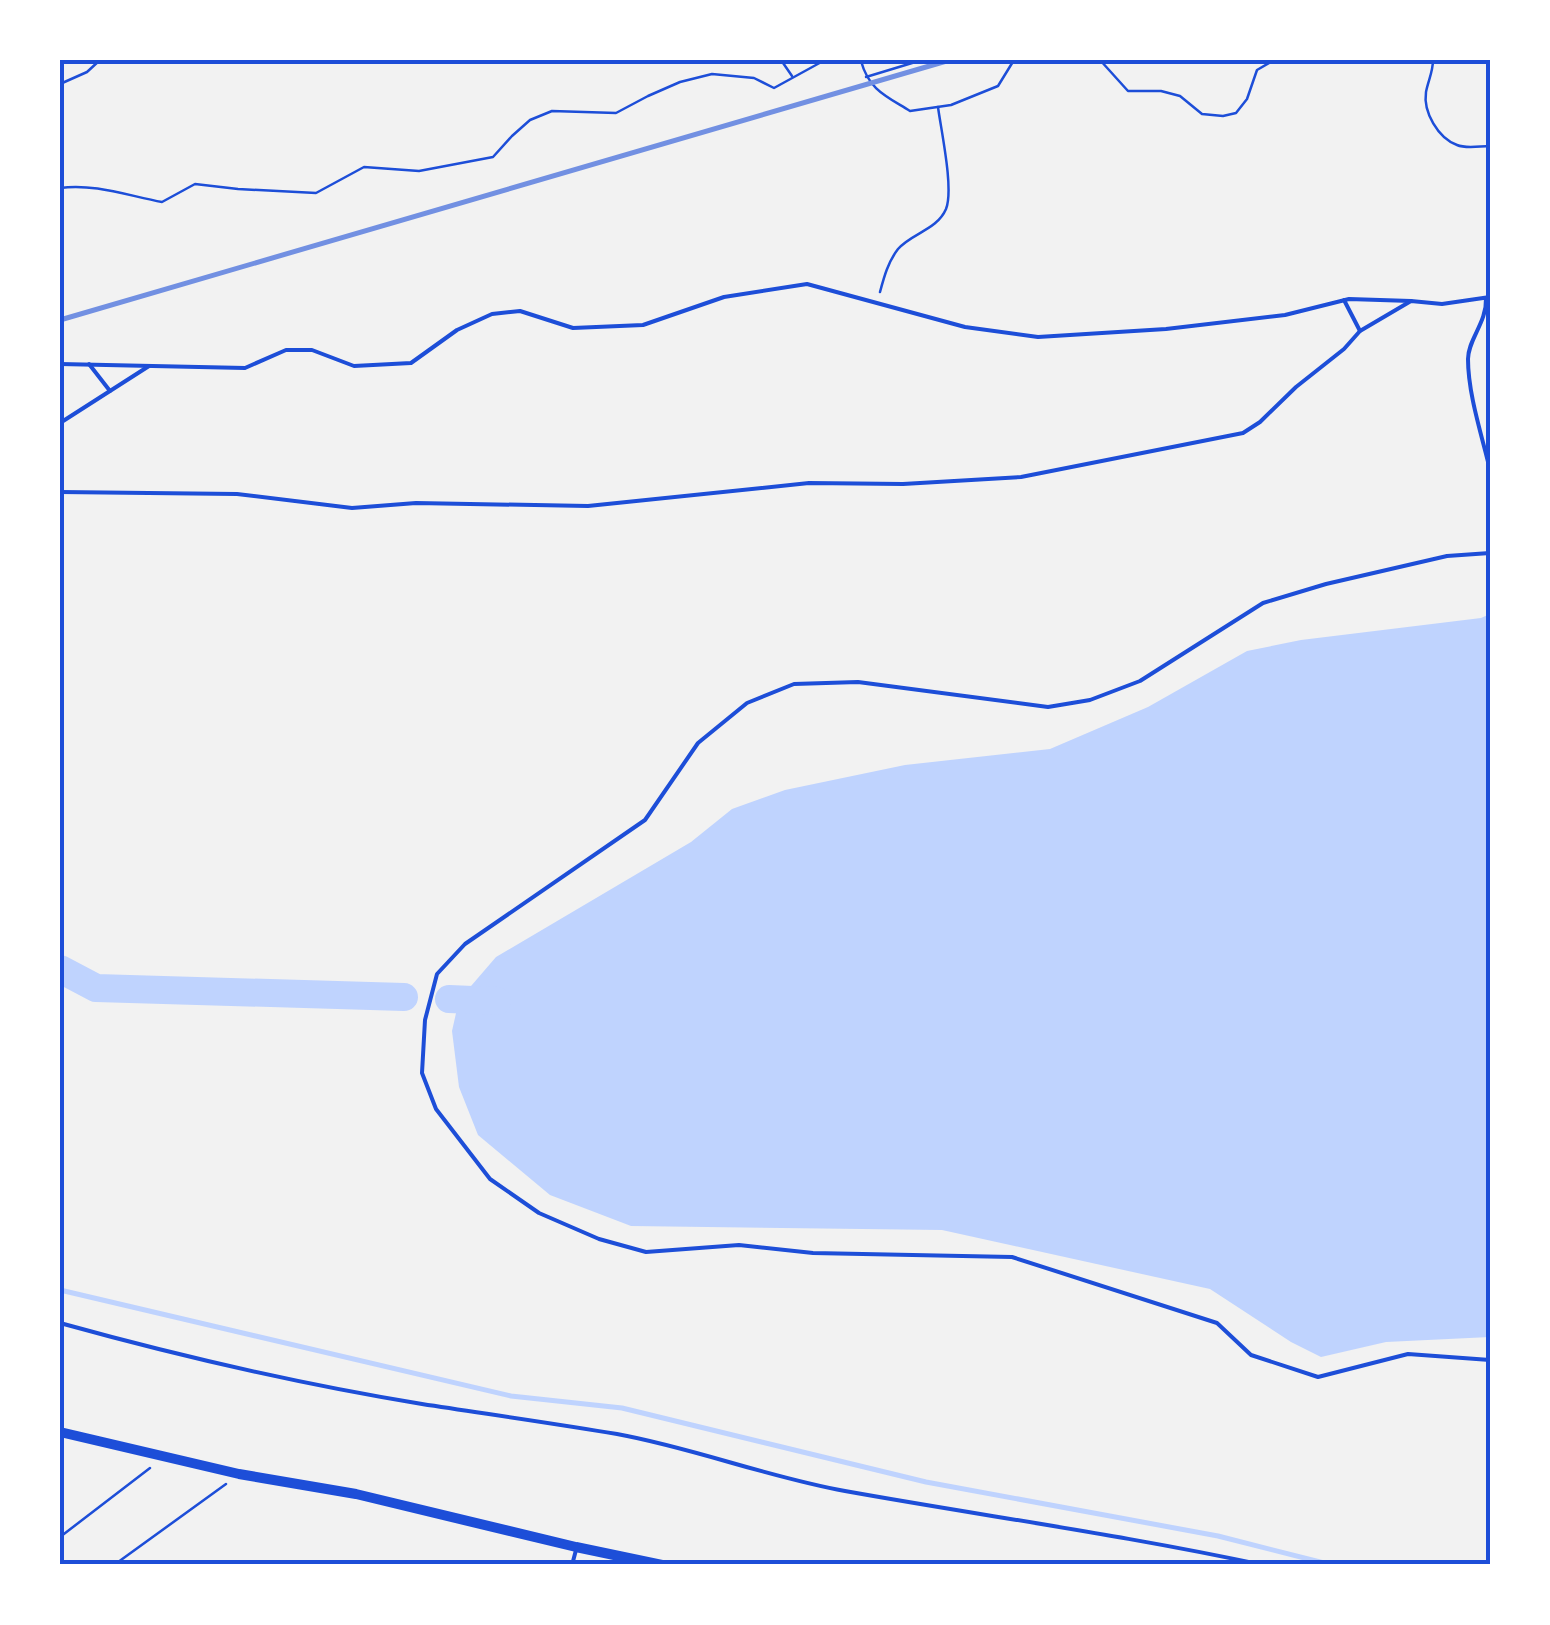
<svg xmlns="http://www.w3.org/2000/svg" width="1550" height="1625" viewBox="0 0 1550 1625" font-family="Barlow,sans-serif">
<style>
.water{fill:#bfd3fe}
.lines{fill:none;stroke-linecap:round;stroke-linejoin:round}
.stream{stroke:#bfd3fe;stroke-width:5}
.river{stroke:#bfd3fe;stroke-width:28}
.path{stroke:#1d4ed8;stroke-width:2.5}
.service{stroke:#1d4ed8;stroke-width:4}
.tertiary{stroke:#1d4ed8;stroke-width:10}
.rail{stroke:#7290e2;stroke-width:5}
.neatline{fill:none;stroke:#1d4ed8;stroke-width:4}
</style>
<rect width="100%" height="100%" fill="#f2f2f2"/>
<polygon class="water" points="1490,614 1490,1337 1386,1342 1321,1357 1291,1342 1210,1289 942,1230 631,1226 550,1195 478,1135 459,1087 452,1031 459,1000 496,957 691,842 732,809 785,790 905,765 1050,749 1148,707 1247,651 1301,640 1481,618"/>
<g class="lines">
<polyline class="stream" points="60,1290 511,1396 622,1408 926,1482 1218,1536 1332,1565"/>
<g class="river">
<polyline points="60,969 96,988 404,997"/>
<polyline points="449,999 497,1001"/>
</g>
<g class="path">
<polyline points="781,60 792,76"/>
<path d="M855,60L861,61C869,90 886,96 910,111L951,105L998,86L1014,60"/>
<polyline points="1100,60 1128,91 1161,91 1180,96 1202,114 1223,116 1236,113 1247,99 1257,70 1274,60"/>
<path d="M1433,60C1433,72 1428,81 1426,92C1423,112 1438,138 1457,145C1466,149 1480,146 1490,146"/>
<polyline points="866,77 922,60"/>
<polyline points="60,84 87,72 100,60"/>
<path d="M60,188C94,183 129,196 162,202L195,184L238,189L316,193L364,167L419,171L493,157L512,136L530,120L552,111L616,113L648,96L680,82L712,74L754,78L774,88L825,60"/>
<path d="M880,292C884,277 888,262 898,249C912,233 937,230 946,209C954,189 941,130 938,107"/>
<polyline points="60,1537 150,1468"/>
<polyline points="114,1565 226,1484"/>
</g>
<g class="service">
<path d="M1486,298C1487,323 1468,339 1468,359C1468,394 1482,436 1490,470"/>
<polyline points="1344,300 1360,331"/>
<polyline points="60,364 245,368 286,350 312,350 354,366 411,363 457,330 492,314 520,311 573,328 643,325 724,297 807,284 965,327 1038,337 1166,329 1285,315 1349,299 1411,301"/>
<polyline points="89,364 110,391"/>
<polyline points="60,423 149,366"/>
<polyline points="60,492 237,494 352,508 416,503 588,506 809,483 903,484 1021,477 1243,433 1260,422 1296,387 1344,349 1360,331 1411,301 1442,304 1490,297"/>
<polyline points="1490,553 1447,556 1326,584 1263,603 1140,681 1090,700 1048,707 858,682 794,684 747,703 698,743 645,820 465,944 437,974 425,1020 422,1073 436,1109 490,1179 539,1213 599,1239 646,1252 739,1245 813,1253 1012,1257 1217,1323 1251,1355 1318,1377 1408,1354 1490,1360"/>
<path d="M60,1323C179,1356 300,1384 422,1404C487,1414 552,1423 617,1434C694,1448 767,1477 845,1491C984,1516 1124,1535 1263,1565"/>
<polyline points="572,1565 576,1550"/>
</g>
<polyline class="tertiary" points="60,1432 239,1474 356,1494 576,1547 662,1565"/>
<polyline class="rail" points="60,320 950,60"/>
</g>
<rect width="1550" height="1625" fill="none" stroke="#ffffff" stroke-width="125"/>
<rect x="62" y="62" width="1426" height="1500" class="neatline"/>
</svg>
